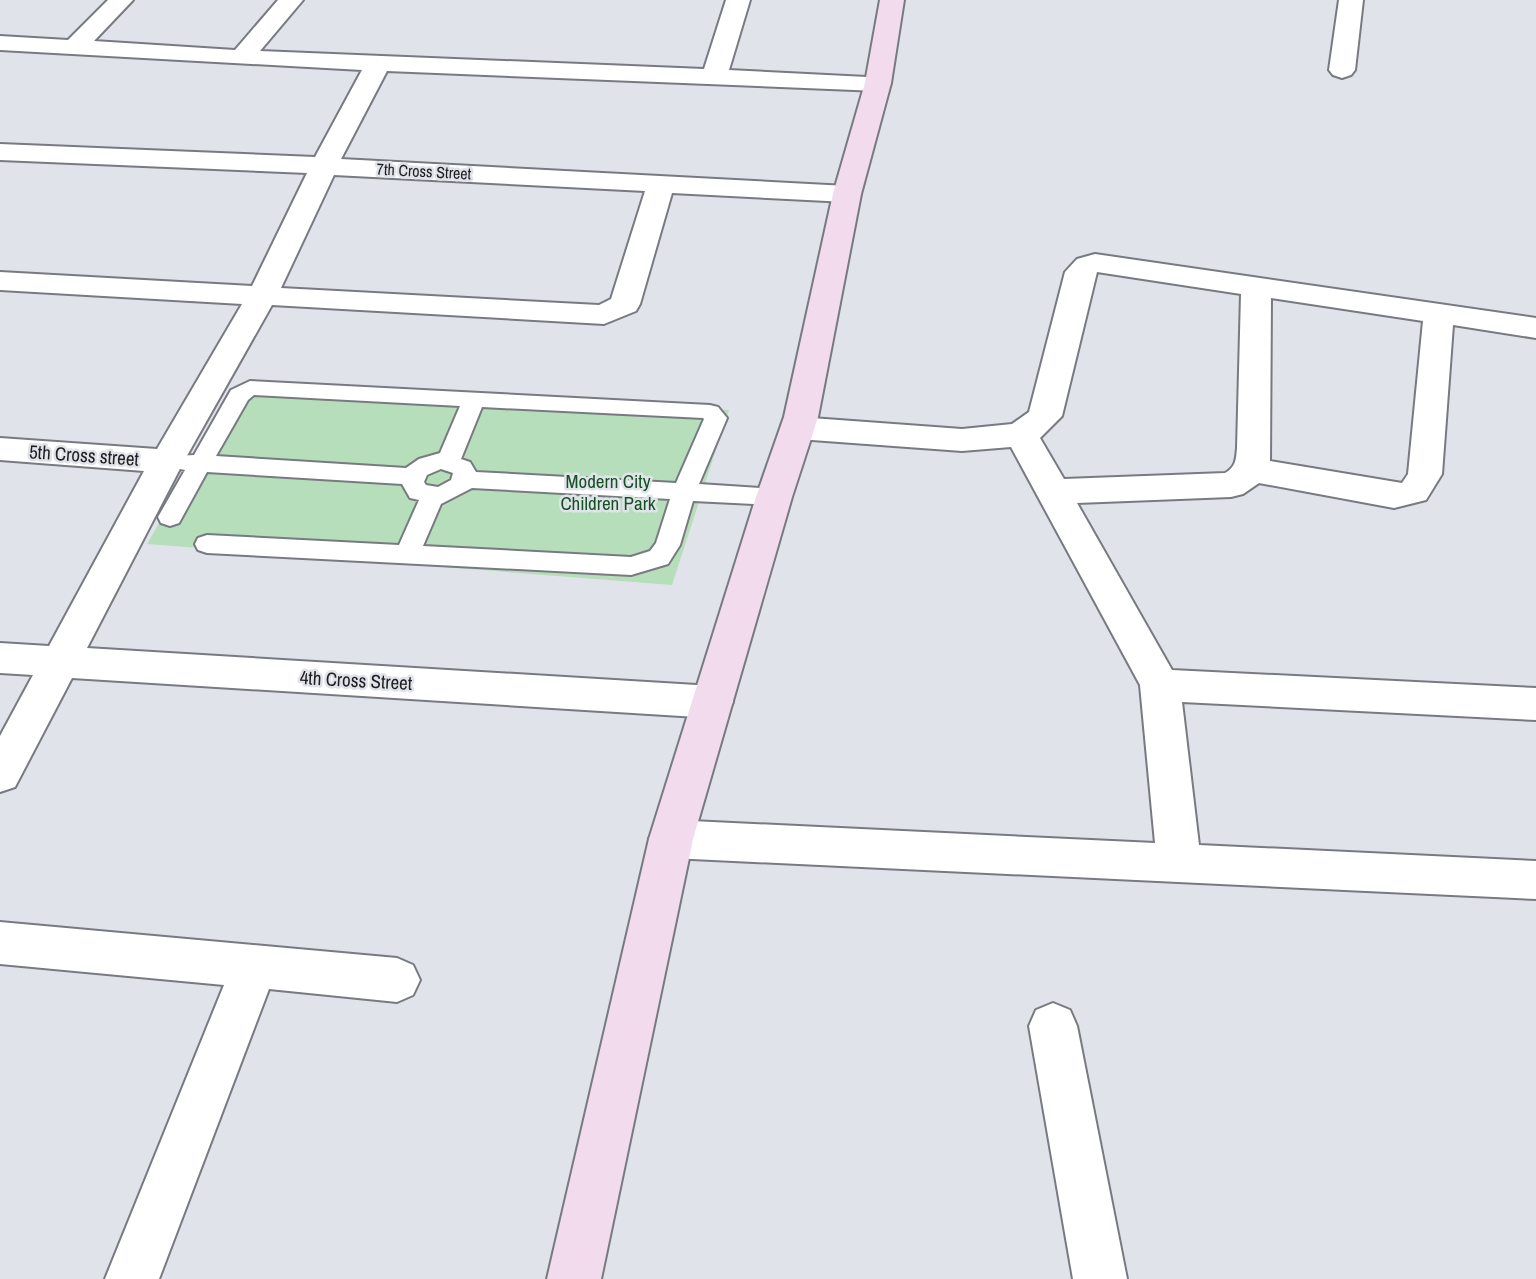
<svg xmlns="http://www.w3.org/2000/svg" width="1536" height="1279" viewBox="0 0 1536 1279" font-family="'Archivo Narrow',sans-serif">
<style>
.green{fill:#b7debb}
.lines{fill:none;stroke-linecap:round;stroke-linejoin:round}
.lane-casing{stroke:#787a81;stroke-width:4}
.street-casing{stroke:#787a81;stroke-width:4}
.secondary-casing{stroke:#787a81;stroke-width:4}
.lane{fill:#fff;fill-rule:evenodd}
.street{fill:#fff;fill-rule:evenodd}
.secondary{fill:#f1dbec;fill-rule:evenodd}
.labels{text-anchor:middle;dominant-baseline:central;stroke-width:5;stroke-linejoin:round;paint-order:stroke}
.far-street-label{font-size:16px;fill:#1e1e21;stroke:#e1e3eb}
.street-label{font-size:19px;fill:#1e1e21;stroke:#e1e3eb}
.park-label{font-size:19px;fill:#145222;stroke:#e1e3eb}
</style>
<rect width="100%" height="100%" fill="#e1e3eb"/>
<polygon class="green" points="239,385 729,410 672,585 147,544"/>
<g class="lines">
<g class="lane-casing">
<path id="lane" d="M250,381L710,405L718,407L727,418L699,484L774,489L782,491L786,497L782,503L774,505L693,501L680,545L668,564L631,575L207,553L198,550L195,544L198,538L207,535L399,545L419,500L410,498L402,484L207,472L179,523L170,526L161,523L158,517L185,470L175,468L171,462L175,456L194,455L231,390ZM254,395L460,406L440,453L419,459L406,468L216,456L248,400ZM482,407L703,418L704,419L676,483L476,472L470,462L461,459ZM441,469L453,473L451,480L438,487L426,485L424,482L427,475ZM472,488L670,499L656,543L650,551L631,557L423,546L441,504Z"/>
</g>
<g class="street-casing">
<g id="street">
<path d="M108,0H133L94,41L235,50L278,0H303L260,51L704,69L726,0H750L729,70L887,78L891,83L887,88L878,91L387,71L341,159L847,186L857,188L861,194L857,200L847,202L672,193L640,304L636,311L604,324L272,305L184,461L87,648L713,686L727,691L733,702L727,713L713,718L72,678L15,787L0,792V736L33,675L0,673V643L49,646L144,471L0,460V438L157,449L242,304L0,290V272L252,286L307,173L0,160V144L315,157L362,70L0,50V36L68,40ZM334,175L645,191L611,299L599,305L281,288Z"/>
<polygon points="1339,0 1363,0 1355,70 1351,75 1342,78 1333,75 1329,70"/>
<path d="M1095,254L1536,318V338L1453,325L1442,474L1426,500L1394,508L1259,483L1243,494L1231,497L1077,503L1172,670L1536,688V720L1182,702L1199,845L1536,861V899L671,858L656,852L649,839L656,826L671,820L1155,843L1140,685L1011,447L962,451L798,439L786,436L781,428L786,420L798,417L962,429L1012,424L1029,412L1065,272L1077,259ZM1097,272L1241,294L1237,448C1236,459 1236,467 1225,473L1064,479L1040,438L1062,416ZM1271,298L1423,321L1408,474L1402,483L1270,461Z"/>
<polygon points="0,922 397,958 413,965 420,980 413,995 397,1002 269,989 159,1279 105,1279 224,985 0,964"/>
<polygon points="1053,1003 1070,1010 1077,1026 1127,1279 1073,1279 1029,1026 1036,1010"/>
</g>
</g>
<g class="secondary-casing">
<polygon id="secondary" points="880,0 904,0 891,83 861,194 818,417 792,497 693,839 601,1279 547,1279 649,839 756,497 784,417 833,194 865,83"/>
</g>
<use href="#lane" class="lane"/>
<use href="#street" class="street"/>
<use href="#secondary" class="secondary"/>
</g>
<g class="labels">
<g class="far-street-label">
<text transform="translate(424 171) rotate(3)">7th Cross Street</text>
</g>
<g class="street-label">
<text transform="translate(84 455) rotate(4)">5th Cross street</text>
<text transform="translate(356 680) rotate(3)">4th Cross Street</text>
</g>
<g class="park-label">
<text x="608" y="481">Modern City<tspan x="608" dy="22">Children Park</tspan></text>
</g>
</g>
</svg>
